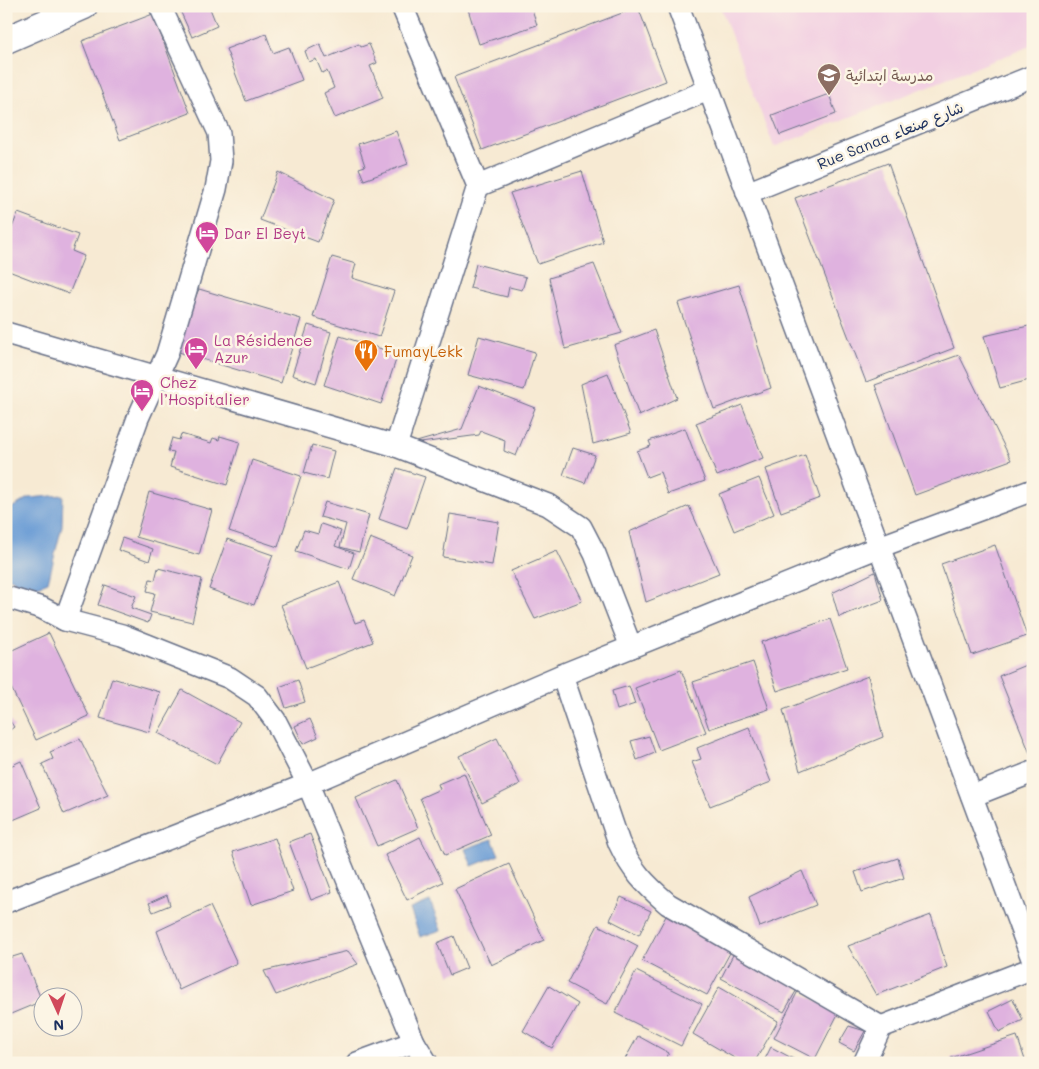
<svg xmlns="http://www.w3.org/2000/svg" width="1039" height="1069" viewBox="0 0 1039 1069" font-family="Mali,'Playpen Sans Arabic',sans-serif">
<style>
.built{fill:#f2cfe2}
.water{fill:#6b9cd5;stroke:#43669a}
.building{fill:#dfb2df}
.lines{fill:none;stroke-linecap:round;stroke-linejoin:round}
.minor-casing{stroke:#687087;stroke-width:24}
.tertiary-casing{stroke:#687087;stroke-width:29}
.minor{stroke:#fff;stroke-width:21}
.tertiary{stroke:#fff;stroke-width:26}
.labels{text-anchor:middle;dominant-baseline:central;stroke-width:5;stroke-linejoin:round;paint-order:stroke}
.education-label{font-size:15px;fill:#785e54;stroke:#fcf5e5;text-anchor:start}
.street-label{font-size:15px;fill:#1b2f5e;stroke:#fcf5e5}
.hotel-label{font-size:15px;fill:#b23c85;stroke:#fcf5e5;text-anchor:start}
.food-label{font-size:15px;fill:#c56008;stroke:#fcf5e5;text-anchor:start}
</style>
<rect width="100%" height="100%" fill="#fcf5e5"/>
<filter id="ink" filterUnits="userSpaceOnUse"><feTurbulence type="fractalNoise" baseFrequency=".02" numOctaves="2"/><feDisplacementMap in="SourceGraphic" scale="10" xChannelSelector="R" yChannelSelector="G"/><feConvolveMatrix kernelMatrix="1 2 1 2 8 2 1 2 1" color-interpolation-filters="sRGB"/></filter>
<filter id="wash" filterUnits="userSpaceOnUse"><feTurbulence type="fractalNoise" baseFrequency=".0096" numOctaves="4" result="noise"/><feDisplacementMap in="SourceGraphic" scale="20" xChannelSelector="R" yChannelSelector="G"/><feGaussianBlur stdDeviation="1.12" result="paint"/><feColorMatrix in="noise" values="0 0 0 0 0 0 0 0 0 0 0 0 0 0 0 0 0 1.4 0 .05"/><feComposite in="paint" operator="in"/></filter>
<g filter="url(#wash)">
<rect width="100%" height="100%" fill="#f7ead3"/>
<polygon class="built" points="720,6 1033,6 1033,45 774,147"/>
<g class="water">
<polygon points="63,495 62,526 48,582 25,591 11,578 6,580 6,511 29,498"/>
<polygon points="492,839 499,855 472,866 465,849"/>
<polygon points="430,901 441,930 420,937 410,909"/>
</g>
<g id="blocks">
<g class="building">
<polygon points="178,6 209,6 217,26 192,37"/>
<polygon points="467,6 531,6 537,25 479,44"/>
<polygon points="638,7 666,81 482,150 454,77"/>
<polygon points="153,14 190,113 120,140 82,41"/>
<polygon points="266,34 273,53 289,47 302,80 246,101 226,49"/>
<polygon points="320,44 326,58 359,44 361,47 369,44 377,63 370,66 383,98 335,118 324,93 334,88 327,71 322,73 316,59 309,62 305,51"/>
<polygon points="829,94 836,114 780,135 772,115"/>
<polygon points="396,131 408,164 364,180 359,168 365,166 358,144"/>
<polygon points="888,163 954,348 866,382 795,198"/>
<polygon points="582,171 603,242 538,264 510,193"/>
<polygon points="278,172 334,200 318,242 260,220"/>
<polygon points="18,213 78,235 72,251 84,256 69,294 6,270 6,242"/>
<polygon points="332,257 356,264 352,278 394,291 379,337 313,317"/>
<polygon points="476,264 526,277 522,290 509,287 507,297 470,288"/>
<polygon points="594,264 622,333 565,349 549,278"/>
<polygon points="739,285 771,388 714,409 678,303"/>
<polygon points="199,289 301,319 281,383 172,350"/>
<polygon points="308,325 331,332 316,383 292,375"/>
<polygon points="1033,325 1033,379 1000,388 984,336"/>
<polygon points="654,330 677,398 639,416 614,345"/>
<polygon points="340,336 398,354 381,404 324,385"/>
<polygon points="479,336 535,352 524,390 468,375"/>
<polygon points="959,355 1011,460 915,495 875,385"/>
<polygon points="608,373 631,433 593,444 581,384"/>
<polygon points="479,386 535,408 516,456 504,451 505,440 481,431 479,435 406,445 462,429"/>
<polygon points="742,405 763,458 717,476 696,423"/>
<polygon points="685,428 705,481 668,494 660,472 647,477 637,451 651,446 649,441"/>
<polygon points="181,434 211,443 213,438 219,440 220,436 240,442 227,485 170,467 174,452 168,451 172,438 179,440"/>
<polygon points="312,445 334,451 327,479 304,473"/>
<polygon points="573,448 595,455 585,483 563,475"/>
<polygon points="805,455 820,498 781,512 766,469"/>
<polygon points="252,460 301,476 278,547 229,531"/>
<polygon points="397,468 425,477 407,529 379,519"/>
<polygon points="759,478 774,514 734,531 719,494"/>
<polygon points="149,492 212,510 199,555 136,537"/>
<polygon points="325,502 369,515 359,552 340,547 346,524 320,517"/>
<polygon points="689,506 719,573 646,602 629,532"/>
<polygon points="450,514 499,522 492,565 443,557"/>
<polygon points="321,524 341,531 335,546 354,553 349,569 296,551 304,530 318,534"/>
<polygon points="122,538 153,549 149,561 118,550"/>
<polygon points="370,538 412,555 395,596 353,579"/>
<polygon points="227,539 273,555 254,605 209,589"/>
<polygon points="995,545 1027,636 972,655 941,564"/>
<polygon points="557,551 582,601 535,619 511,571"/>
<polygon points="158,568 202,579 192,622 150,612 155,593 147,591 150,579 155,580"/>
<polygon points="875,572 883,600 839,617 832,593"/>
<polygon points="339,582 355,623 364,620 373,642 306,668 281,605"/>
<polygon points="105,585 136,596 131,608 151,615 148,623 98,605"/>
<polygon points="830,619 847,668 777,691 761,642"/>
<polygon points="49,633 89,716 36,740 6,677 6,653"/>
<polygon points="753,662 769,709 709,729 693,682"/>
<polygon points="1033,662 1033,755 1031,756 999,676"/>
<polygon points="681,670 706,732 659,750 635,688"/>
<polygon points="868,676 883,737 800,771 783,710"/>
<polygon points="112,678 160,692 149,732 100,718"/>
<polygon points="298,680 305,702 286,708 279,687"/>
<polygon points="629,686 635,704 617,710 612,691"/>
<polygon points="182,690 240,722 217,764 158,733"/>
<polygon points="6,715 14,727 6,733"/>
<polygon points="310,719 318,737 303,744 295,726"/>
<polygon points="749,727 771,782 710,806 692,762 701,759 697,748"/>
<polygon points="649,736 655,753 637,760 631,741"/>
<polygon points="497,738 520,784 482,803 459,756"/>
<polygon points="80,739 108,795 64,814 42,764 53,759 50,752"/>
<polygon points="21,761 41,808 6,823 6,768"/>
<polygon points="464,773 491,835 445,855 420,798 440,789 438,784"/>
<polygon points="397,780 418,828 377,846 356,798"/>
<polygon points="310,834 332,892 311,900 289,842"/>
<polygon points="420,837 443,882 407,900 385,855"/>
<polygon points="275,838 293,891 251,905 233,852"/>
<polygon points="898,858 904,878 862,892 855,872"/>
<polygon points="509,864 544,940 491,965 455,889"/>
<polygon points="802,871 816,905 760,927 749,897"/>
<polygon points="167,895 170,905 153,912 149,903"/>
<polygon points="621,897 651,911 639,935 610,920"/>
<polygon points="210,906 237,963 179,990 157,931"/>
<polygon points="931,915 947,967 876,995 848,946"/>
<polygon points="666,916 731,951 707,995 642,961"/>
<polygon points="598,925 638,946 607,1004 567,983"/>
<polygon points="454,936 467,968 450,975 437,943"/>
<polygon points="348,951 358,964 276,995 264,971"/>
<polygon points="735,951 799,986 784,1012 721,978"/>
<polygon points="22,954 42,1001 6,1016 6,959"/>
<polygon points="636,971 702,1004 681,1046 615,1013"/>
<polygon points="549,986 578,1004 552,1048 523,1031"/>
<polygon points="719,987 778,1021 754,1063 743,1063 693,1034"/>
<polygon points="798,991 839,1012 815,1059 774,1038"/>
<polygon points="1013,999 1023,1020 999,1032 989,1011"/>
<polygon points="849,1026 865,1031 854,1051 839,1043"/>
<polygon points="638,1036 669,1053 664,1063 627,1063 624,1061"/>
<polygon points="1017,1036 1026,1063 953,1063 951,1058"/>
<polygon points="771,1047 801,1063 763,1063"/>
</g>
</g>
</g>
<g filter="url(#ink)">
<use href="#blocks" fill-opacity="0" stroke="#687087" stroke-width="1"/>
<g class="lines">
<g class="minor-casing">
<g id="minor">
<polyline points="678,6 1033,961"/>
<polyline points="478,186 708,90"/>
<polyline points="747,193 1033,76"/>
<polyline points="6,333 396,446 548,505 581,527 595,554 631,647"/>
<polyline points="396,446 478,186 402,6"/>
<polyline points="6,597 42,608 65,620 122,635 230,678 257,696 275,720 308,784 414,1042 427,1063"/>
<polyline points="65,620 138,418 167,354 216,189 221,161 219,133 160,6"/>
<path d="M562,675L619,843C632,871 645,884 668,904L881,1027"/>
<polyline points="972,796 1033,772"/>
<polyline points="6,902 308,784 562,675 879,547 1033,490"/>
<polyline points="357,1063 414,1042"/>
<polyline points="864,1063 881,1027 1033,968"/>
</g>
</g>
<g class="tertiary-casing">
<polyline id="tertiary" points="6,40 84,6"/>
</g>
<use href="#minor" class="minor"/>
<use href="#tertiary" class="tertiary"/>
</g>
</g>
<defs>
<g id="school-pin" transform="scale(1.25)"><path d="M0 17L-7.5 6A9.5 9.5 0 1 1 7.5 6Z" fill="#8d6e63" stroke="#fcf5e5"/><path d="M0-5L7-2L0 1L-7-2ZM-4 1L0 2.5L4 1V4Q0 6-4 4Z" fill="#fff"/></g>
<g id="hotel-pin" transform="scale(1.25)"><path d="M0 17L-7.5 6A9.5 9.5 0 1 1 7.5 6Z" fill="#d1479c" stroke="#fcf5e5"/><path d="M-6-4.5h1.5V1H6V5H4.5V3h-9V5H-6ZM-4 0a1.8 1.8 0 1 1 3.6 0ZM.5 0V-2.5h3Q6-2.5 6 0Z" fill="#fff"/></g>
<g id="restaurant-pin" transform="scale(1.25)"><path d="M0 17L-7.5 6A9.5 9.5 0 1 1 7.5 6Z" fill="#e8710a" stroke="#fcf5e5"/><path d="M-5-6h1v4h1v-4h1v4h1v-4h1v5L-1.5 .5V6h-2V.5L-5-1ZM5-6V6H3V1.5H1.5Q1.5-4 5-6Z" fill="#fff"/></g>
</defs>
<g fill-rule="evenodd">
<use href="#school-pin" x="829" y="75"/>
<use href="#hotel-pin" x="207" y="233"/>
<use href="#hotel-pin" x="196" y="349"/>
<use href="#restaurant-pin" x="366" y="351"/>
<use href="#hotel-pin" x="142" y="391"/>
</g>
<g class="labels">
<g class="education-label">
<text x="846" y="75">مدرسة ابتدائية</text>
</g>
<g class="street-label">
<text transform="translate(890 135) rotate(-22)">Rue Sanaa شارع صنعاء</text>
</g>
<g class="hotel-label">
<text x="224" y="233">Dar El Beyt</text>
<text x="214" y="340">La Résidence<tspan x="214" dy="17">Azur</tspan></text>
<text x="160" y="382">Chez<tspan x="160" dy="17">l’Hospitalier</tspan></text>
</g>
<g class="food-label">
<text x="384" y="351">FumayLekk</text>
</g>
</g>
<rect width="1039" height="1069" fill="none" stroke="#fcf5e5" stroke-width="25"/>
<g transform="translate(58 1012) rotate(177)"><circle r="24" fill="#fcf5e5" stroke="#a2a6af"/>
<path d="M0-4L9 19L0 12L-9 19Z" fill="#d1495b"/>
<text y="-8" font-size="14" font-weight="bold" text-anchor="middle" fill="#1b2f5e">N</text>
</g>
</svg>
